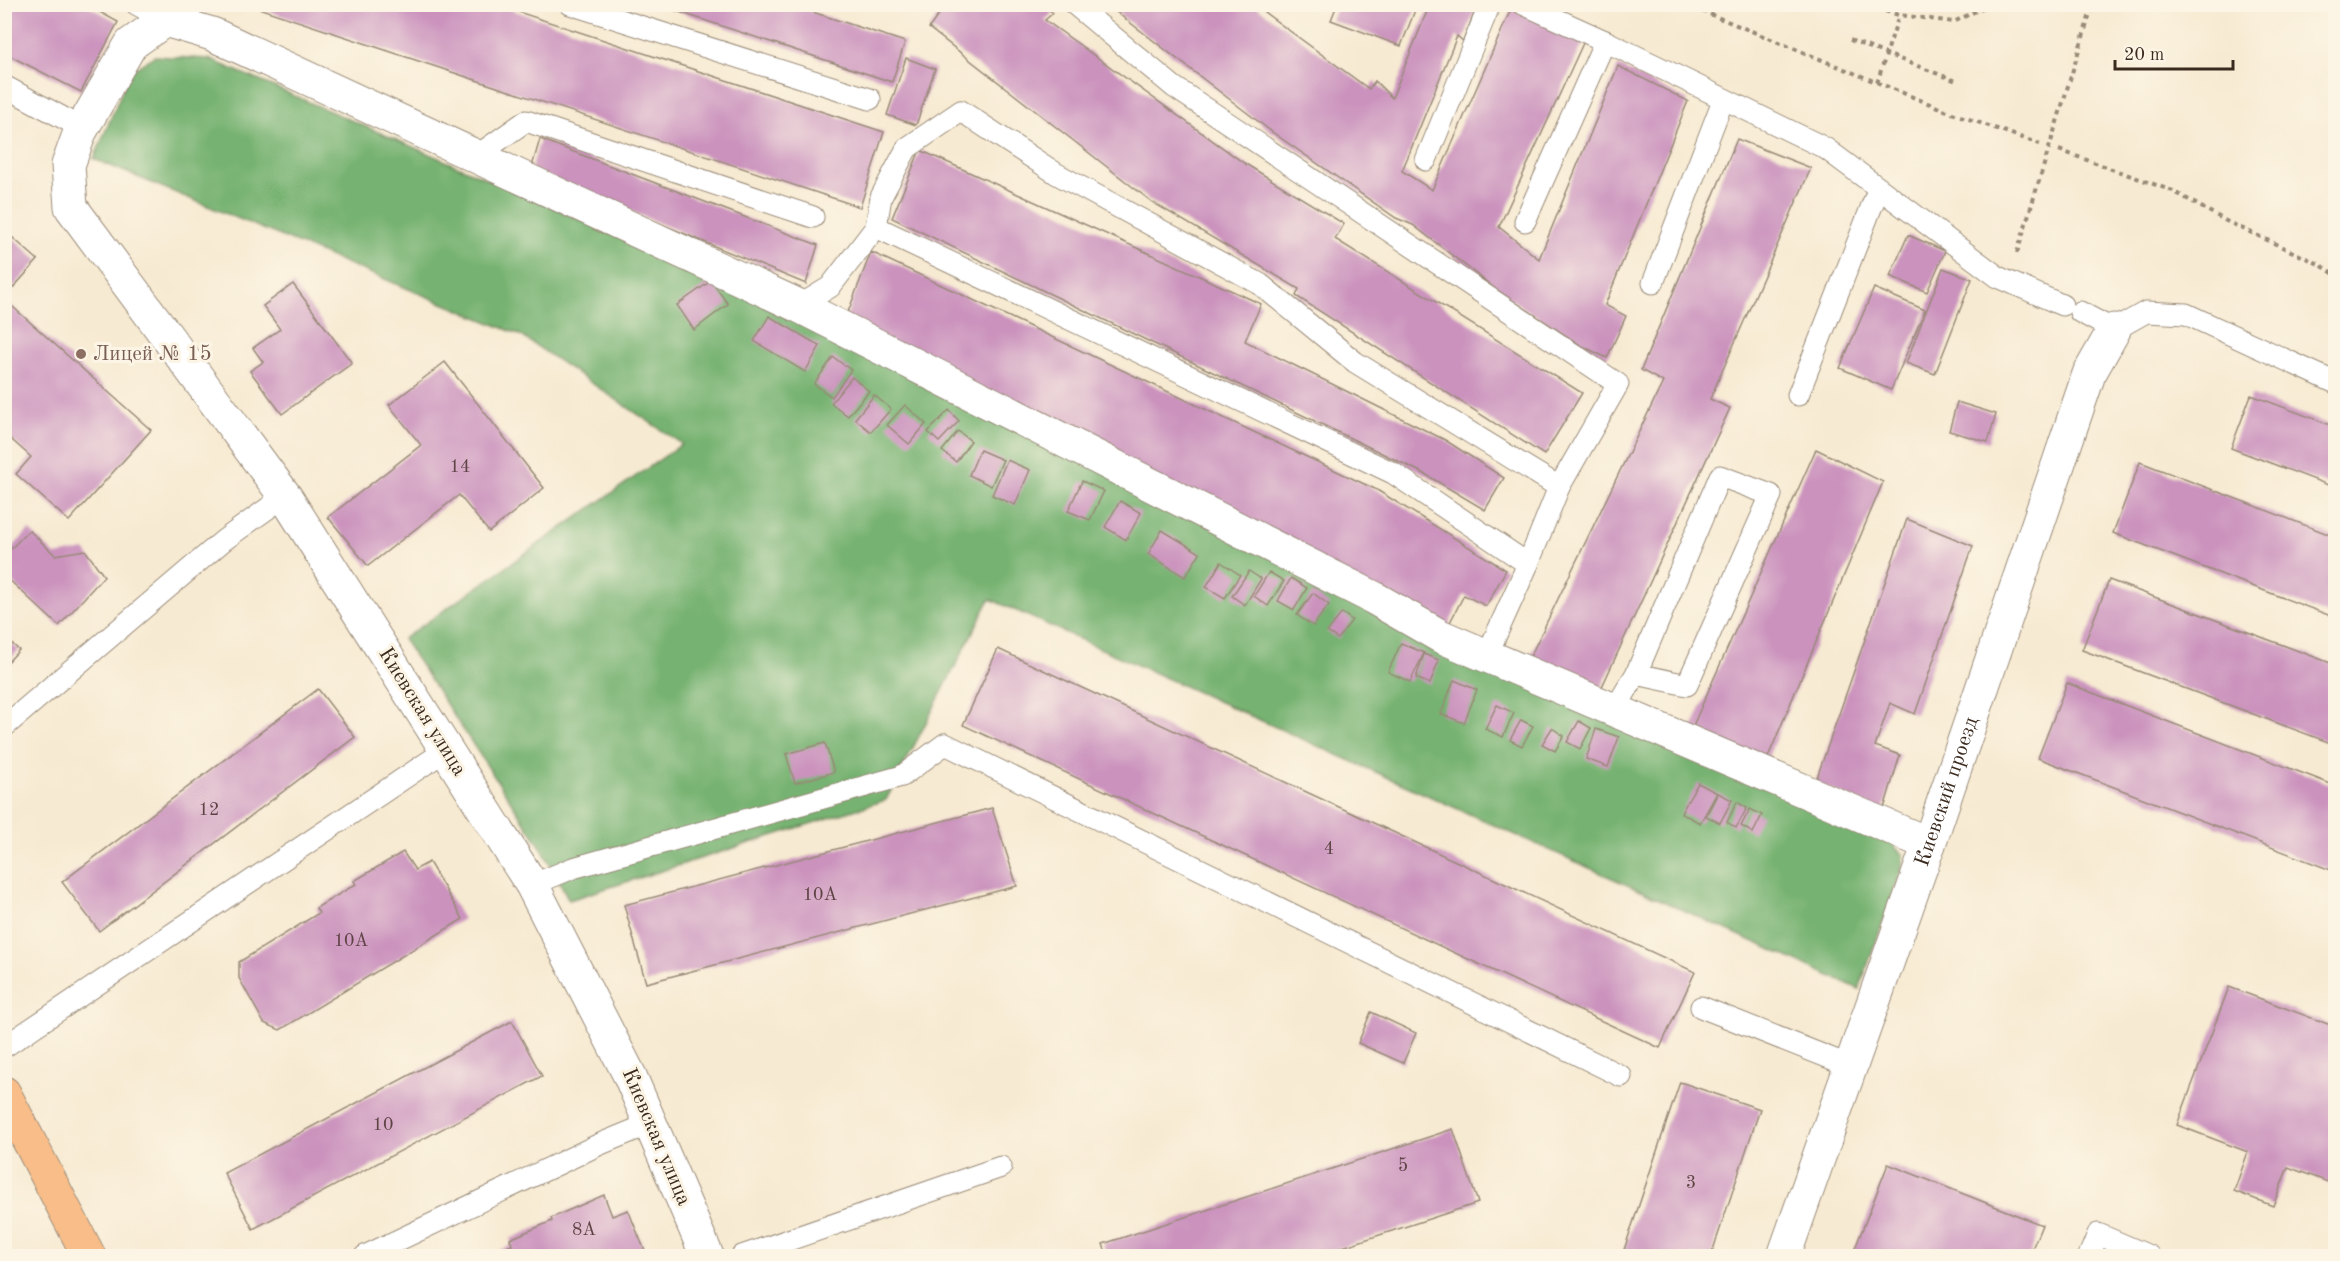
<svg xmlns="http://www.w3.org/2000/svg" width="2340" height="1261" viewBox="0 0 2340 1261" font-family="'Old Standard TT',serif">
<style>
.forest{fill:#76b271;stroke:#586e48;stroke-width:1.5}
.building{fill:#ca92bd}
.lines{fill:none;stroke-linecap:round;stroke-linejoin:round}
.lane-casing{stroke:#998a78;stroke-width:23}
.street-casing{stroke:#998a78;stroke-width:35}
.primary-casing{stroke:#998a78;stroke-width:35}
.path{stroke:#998a78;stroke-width:4;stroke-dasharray:4.5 4.5;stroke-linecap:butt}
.lane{stroke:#fff;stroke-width:21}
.street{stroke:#fff;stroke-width:33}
.primary{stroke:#f8bd88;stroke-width:33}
.education-dot{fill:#8d6e63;stroke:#fcf5e5;stroke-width:2}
.labels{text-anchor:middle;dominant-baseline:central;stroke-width:6;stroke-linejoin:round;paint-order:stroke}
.number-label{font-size:18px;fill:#5f4446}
.education-label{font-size:21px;fill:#785e54;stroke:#fcf5e5;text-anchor:start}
.street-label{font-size:21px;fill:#3b2a1e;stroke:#fcf5e5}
</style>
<rect width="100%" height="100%" fill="#fcf5e5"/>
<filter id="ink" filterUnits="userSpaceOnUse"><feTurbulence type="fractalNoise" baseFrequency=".0167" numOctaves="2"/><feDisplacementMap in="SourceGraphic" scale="12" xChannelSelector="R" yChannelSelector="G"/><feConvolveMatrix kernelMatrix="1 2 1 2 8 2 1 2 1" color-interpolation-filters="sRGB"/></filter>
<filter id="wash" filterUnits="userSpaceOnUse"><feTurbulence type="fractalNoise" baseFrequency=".008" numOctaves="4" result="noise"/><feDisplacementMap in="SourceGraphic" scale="24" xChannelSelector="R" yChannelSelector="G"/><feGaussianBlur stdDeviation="1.35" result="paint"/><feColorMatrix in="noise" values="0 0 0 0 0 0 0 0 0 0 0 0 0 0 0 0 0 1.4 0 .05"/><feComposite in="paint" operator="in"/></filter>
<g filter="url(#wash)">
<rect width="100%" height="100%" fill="#f7ead2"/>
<polygon class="forest" points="154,56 209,59 703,272 1890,842 1903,855 1902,869 1859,989 990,599 886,800 569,900 541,847 403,639 682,444 520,335 94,159 130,72"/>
<g id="blocks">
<g class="building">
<polygon points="4,4 85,4 118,22 81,92 4,53"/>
<polygon points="246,4 494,4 884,132 860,207"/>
<polygon points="655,4 788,4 905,42 892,82"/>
<polygon points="915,4 1042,4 1053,13 1045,20 1244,163 1344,224 1335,239 1582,393 1544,455 1296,296 1299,289 1152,202 929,28 939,14"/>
<polygon points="1106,4 1253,4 1369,89 1375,81 1392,98 1430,4 1478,4 1463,41 1457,36 1402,171 1432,190 1511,9 1584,41 1499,227 1539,259 1618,66 1688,101 1605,305 1626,316 1607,358 1580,345 1497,290 1413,225 1396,218 1272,132"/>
<polygon points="1337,5 1417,5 1401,46 1331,20"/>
<polygon points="906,58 935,69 916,125 887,115"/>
<polygon points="540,139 818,245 806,284 531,170"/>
<polygon points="1737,139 1811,168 1710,399 1730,408 1600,691 1528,661 1663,382 1641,370"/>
<polygon points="920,150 1261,304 1245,341 1445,440 1504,478 1485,510 1423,473 892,218"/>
<polygon points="4,230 38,260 4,298"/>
<polygon points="1908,235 1945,251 1927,292 1890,276"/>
<polygon points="871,252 1377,490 1506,570 1486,606 1464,595 1447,628 845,320"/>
<polygon points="1943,268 1972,279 1935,374 1906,363"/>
<polygon points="711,281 728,304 694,330 677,305"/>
<polygon points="293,284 352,363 282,414 250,371 263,362 253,348 280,329 263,306"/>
<polygon points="1874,288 1925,310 1891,390 1840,368"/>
<polygon points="4,299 151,430 69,521 16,474 31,457 4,433"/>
<polygon points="769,316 820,346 805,372 754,341"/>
<polygon points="833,357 851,370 832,397 814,384"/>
<polygon points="445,362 544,488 489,532 459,495 368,566 328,517 421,445 389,405"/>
<polygon points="852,377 869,391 848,416 831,403"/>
<polygon points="874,395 891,409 871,432 855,419"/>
<polygon points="2251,395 2336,427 2336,488 2231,448"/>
<polygon points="1957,402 1996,414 1988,442 1949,431"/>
<polygon points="905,405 926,424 909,444 887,425"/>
<polygon points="949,410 959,421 939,442 928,432"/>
<polygon points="958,431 971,441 956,462 942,451"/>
<polygon points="1816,449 1883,482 1766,762 1691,730"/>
<polygon points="980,450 1003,460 991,486 969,475"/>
<polygon points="1007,460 1030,470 1015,505 992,495"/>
<polygon points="2140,462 2336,537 2336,618 2113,533"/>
<polygon points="1082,481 1104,491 1090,520 1068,511"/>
<polygon points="1120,501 1141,513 1126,540 1105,527"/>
<polygon points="1907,519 1973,546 1915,714 1890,703 1875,746 1900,755 1883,812 1815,783"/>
<polygon points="29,530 55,555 85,550 104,576 59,626 4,575 4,556"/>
<polygon points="1162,530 1200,553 1185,577 1148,554"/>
<polygon points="1221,562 1240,575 1225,598 1206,587"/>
<polygon points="1249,571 1261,579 1245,605 1232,596"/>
<polygon points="1269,572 1284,581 1268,606 1254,596"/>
<polygon points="1291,578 1307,588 1294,610 1278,601"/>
<polygon points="2109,580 2336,665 2336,745 2082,650"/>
<polygon points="1313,593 1329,605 1313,626 1297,615"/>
<polygon points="1342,613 1352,620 1338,639 1327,632"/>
<polygon points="4,637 19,650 4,666"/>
<polygon points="1401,643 1424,653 1410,682 1388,672"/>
<polygon points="998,649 1695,972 1660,1048 963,725"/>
<polygon points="1424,654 1439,660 1430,684 1416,678"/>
<polygon points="1454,680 1477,690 1464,723 1441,714"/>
<polygon points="2067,683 2336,786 2336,872 2038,758"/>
<polygon points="318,689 355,737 99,931 62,882"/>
<polygon points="1497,705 1514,713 1503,737 1485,729"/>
<polygon points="1521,720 1533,726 1522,746 1510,740"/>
<polygon points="1579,721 1591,728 1580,749 1567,742"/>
<polygon points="1552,728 1564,736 1555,751 1542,744"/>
<polygon points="1596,729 1619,737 1608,767 1586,759"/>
<polygon points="825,743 834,772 795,783 786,754"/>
<polygon points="1698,783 1717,793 1700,823 1681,813"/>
<polygon points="1718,793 1732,800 1720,823 1706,816"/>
<polygon points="1737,802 1747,808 1736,828 1727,822"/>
<polygon points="992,808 1017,886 646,983 624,905"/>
<polygon points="1750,809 1762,815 1753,833 1741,826"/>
<polygon points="403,852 415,870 429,862 463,919 280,1030 264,1023 239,978 239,962 319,913 316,908 356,884 354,881"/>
<polygon points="2229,987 2336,1027 2336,1185 2288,1167 2273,1206 2234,1191 2248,1152 2177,1125"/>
<polygon points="1371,1012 1416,1033 1403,1063 1358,1043"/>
<polygon points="512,1021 542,1076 253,1229 224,1173"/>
<polygon points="1680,1082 1760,1109 1711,1256 1622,1256"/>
<polygon points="1453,1129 1478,1203 1315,1256 1107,1256 1103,1244"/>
<polygon points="1888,1164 2042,1225 2029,1256 1852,1256"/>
<polygon points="604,1195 612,1216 628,1210 647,1256 486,1256 512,1245 510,1239 552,1221 551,1218"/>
</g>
</g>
</g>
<g filter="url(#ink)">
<use href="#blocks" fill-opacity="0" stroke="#998a78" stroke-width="1.5"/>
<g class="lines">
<g class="lane-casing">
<g id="lane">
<polyline points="136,4 165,20 176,4"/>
<polyline points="570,4 870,99"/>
<polyline points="1074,4 1174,87 1618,384 1559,487 1528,564"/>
<polyline points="1523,4 1605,41 1825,148 1998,277 2062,305"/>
<polyline points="4,86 69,121 80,132"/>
<polyline points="475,157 526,121 813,217"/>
<polyline points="1426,160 1490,4"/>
<polyline points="1525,221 1605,41"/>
<polyline points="876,227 881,197 907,148 961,111 1057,174 1260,284 1355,362 1559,487"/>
<polyline points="1653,283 1723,100"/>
<polyline points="799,306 830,287 876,227 1393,473 1528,564 1487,655"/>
<polyline points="2080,312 2114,330 2146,312 2186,314 2336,383"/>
<polyline points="1798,395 1878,190"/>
<polyline points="1615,709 1636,674 1720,476 1771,495 1687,685 1636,674"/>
<polyline points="4,727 224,540 285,496"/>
<polyline points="532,885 573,868 902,776 945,744 1621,1076"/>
<polyline points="1701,1007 1850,1066"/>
<polyline points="4,1047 446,750"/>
<polyline points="365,1256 598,1145 649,1124"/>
<polyline points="742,1256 1001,1167"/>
<polyline points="2089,1256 2098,1234 2149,1256"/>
</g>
</g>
<g class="street-casing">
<g id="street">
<polyline points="707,1256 630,1076 532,885 285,496 71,207 68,165 80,132 131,44 165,20 212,34 799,306 1374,598 1440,636 1929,844"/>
<path id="s1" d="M1784,1256L1929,844L2089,374L2114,330"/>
</g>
</g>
<g class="primary-casing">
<polyline id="primary" points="4,1093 89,1256"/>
</g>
<g class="path">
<polyline points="1685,4 1952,113 2040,144"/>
<polyline points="1859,4 1899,15 1954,22 1990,4"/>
<polyline points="1850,40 1959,82"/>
<polyline points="1877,83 1899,15"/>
<polyline points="2059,150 2173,191 2226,221 2319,264 2336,275"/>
<polyline points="2017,253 2093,4"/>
</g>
<use href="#lane" class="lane"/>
<use href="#street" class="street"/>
<use href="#primary" class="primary"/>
</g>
</g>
<circle class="education-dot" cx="81" cy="354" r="6"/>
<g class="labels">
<g class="number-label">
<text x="460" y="467">14</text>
<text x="209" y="810">12</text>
<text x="1329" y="849">4</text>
<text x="820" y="895">10А</text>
<text x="351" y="941">10А</text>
<text x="383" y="1125">10</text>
<text x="1403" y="1166">5</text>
<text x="1691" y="1183">3</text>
<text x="584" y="1230">8А</text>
</g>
<g class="education-label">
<text x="93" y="354">Лицей № 15</text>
</g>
<g class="street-label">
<text transform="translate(422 712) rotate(58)">Киевская улица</text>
<text stroke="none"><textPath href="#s1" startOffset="492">Киевский проезд</textPath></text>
<text transform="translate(656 1137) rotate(67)">Киевская улица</text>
</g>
</g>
<rect width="2340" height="1261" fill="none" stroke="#fcf5e5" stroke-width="24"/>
<path d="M2115 60v9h118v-9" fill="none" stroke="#3b2a1e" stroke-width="3"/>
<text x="2124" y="60" font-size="18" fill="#3b2a1e" stroke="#fcf5e5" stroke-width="4.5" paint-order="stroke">20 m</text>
</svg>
